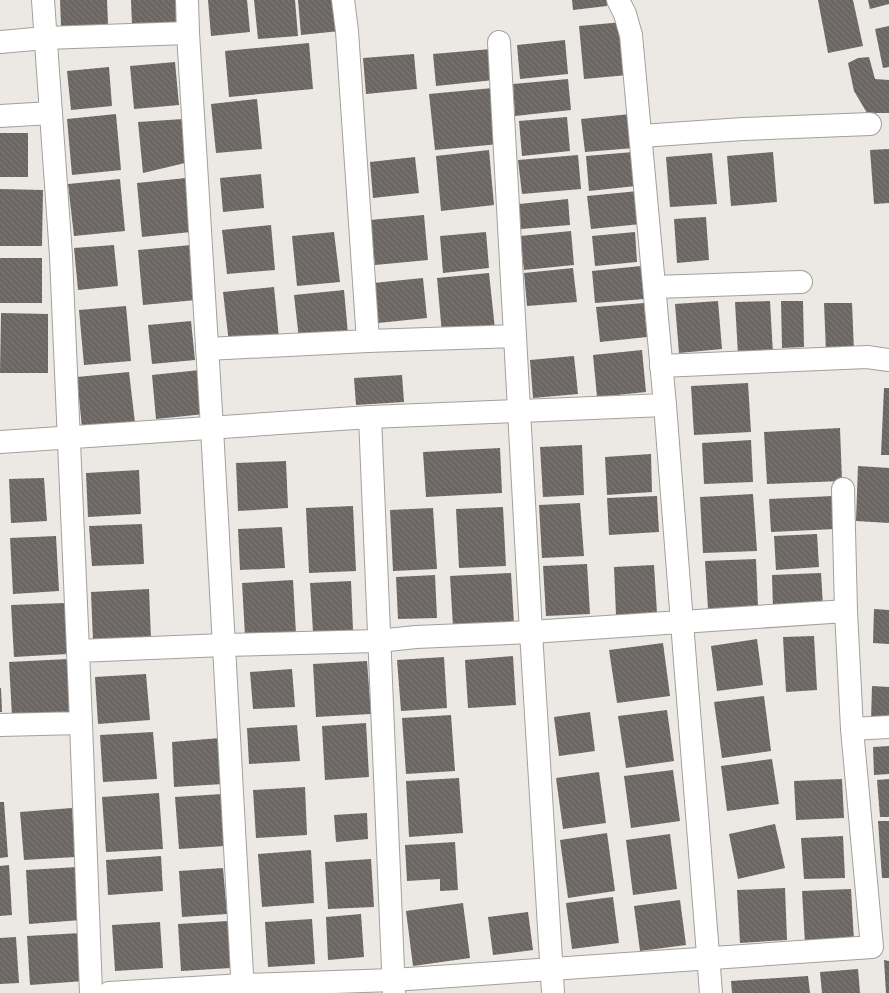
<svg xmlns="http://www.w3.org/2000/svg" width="889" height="993" viewBox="0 0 889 993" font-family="Raleway,sans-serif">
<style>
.building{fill:url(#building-back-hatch)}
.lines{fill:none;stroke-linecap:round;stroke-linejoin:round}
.minor-casing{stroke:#a3a09b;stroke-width:24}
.minor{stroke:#fff;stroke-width:22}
</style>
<defs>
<pattern id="building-back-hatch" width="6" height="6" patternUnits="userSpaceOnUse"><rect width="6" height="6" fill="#6b6563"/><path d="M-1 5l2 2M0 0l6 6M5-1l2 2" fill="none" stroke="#807c7a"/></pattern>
</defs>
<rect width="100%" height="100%" fill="#ece9e4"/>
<g class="building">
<polygon points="60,0 107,0 108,24 61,27"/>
<polygon points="131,0 181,0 182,24 132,25"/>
<polygon points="208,0 247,0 250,32 211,36"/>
<polygon points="254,0 295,0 298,36 258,39"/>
<polygon points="298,0 337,0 340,31 301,35"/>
<polygon points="572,0 607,0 607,6 573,10"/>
<polygon points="818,0 853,0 863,46 828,53"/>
<polygon points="868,0 889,0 889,4 870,9"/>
<polygon points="623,22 628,75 584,79 579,26"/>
<polygon points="889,26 889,67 883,68 875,29"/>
<polygon points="565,40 568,74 520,79 517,45"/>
<polygon points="309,43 313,89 229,97 225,51"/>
<polygon points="491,49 494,80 436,86 433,54"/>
<polygon points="414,54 417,89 366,94 363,58"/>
<polygon points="869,57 875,79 889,80 889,113 867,113 854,91 848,63 858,58"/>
<polygon points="175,62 179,105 134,109 130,66"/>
<polygon points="109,67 112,106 71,110 67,71"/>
<polygon points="568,79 571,110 515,116 513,84"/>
<polygon points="493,88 499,144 435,150 429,94"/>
<polygon points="257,99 262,149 216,153 211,104"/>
<polygon points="116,114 121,170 72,175 67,119"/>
<polygon points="631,114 634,148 585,152 581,119"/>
<polygon points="567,117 570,151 522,156 519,121"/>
<polygon points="183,119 185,163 143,173 138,122"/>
<rect x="0" y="133" width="28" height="44"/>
<polygon points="889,149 889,203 874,204 870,150"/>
<polygon points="489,150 494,205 441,211 436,156"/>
<polygon points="633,152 636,186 589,191 586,156"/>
<polygon points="773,152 777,202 731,206 727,156"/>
<polygon points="712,153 717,204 670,207 666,157"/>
<polygon points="578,155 581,189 522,194 518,160"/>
<polygon points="415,157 419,193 373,198 370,162"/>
<polygon points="261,174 264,208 223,212 220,178"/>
<polygon points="186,178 191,232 142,237 137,183"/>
<polygon points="120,179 125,231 74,236 68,184"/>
<polygon points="0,189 43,190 42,246 0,246"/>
<polygon points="638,191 641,224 591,229 587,196"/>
<polygon points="568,199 570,225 521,229 519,204"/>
<polygon points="424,215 428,260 375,265 370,220"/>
<polygon points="706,217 709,260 677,263 674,219"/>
<polygon points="271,225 275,270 227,274 222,230"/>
<polygon points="571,231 574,265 524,270 520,236"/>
<polygon points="334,232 340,282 297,286 292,236"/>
<polygon points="486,232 489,268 443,273 440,236"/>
<polygon points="635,232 637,262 595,266 592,236"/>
<polygon points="114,245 118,286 78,290 74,248"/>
<polygon points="191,245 196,300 143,305 138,250"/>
<rect x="0" y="258" width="42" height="45"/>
<polygon points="641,266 644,299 595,303 592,271"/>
<polygon points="573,268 577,302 527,306 524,273"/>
<polygon points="489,273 495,329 442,334 437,278"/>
<polygon points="423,278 427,318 378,323 373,283"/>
<polygon points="274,287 279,338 229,343 223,292"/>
<polygon points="344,290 348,334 299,339 294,295"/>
<polygon points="718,301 722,349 679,353 675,304"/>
<polygon points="770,301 773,354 738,355 735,302"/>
<polygon points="781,301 803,301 804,347 782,348"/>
<polygon points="644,303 647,337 600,342 596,307"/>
<polygon points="824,303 852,303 854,351 826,352"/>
<polygon points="126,306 131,361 84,365 79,310"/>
<polygon points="1,313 48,314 48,373 0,373"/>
<polygon points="191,321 195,360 152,364 148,325"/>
<polygon points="642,350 646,392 597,397 593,355"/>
<polygon points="574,356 578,394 533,398 530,360"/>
<polygon points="200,370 205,414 156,419 152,375"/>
<polygon points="129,372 135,423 82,428 77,377"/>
<polygon points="402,375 404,402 356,405 354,378"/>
<polygon points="748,383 751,432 694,435 691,386"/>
<polygon points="884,388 889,388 889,455 881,455"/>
<polygon points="840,428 842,481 767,484 764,432"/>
<polygon points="751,440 753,482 704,484 702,443"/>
<polygon points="582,445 584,495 543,497 540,447"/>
<polygon points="500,448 502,493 426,497 423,452"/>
<polygon points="651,454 652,492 607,495 605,457"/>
<polygon points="286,461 288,508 238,511 236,463"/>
<polygon points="858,466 889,468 889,523 856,521"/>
<polygon points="139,470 141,514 88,517 86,473"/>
<polygon points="44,478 47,521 11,523 9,479"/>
<polygon points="753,494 757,551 703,553 700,497"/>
<polygon points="657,496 659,532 609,535 607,498"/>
<polygon points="833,496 835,529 771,532 769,499"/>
<polygon points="580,503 584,556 542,558 539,505"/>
<polygon points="353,506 356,571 309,573 306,508"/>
<polygon points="503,507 506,566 459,568 456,509"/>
<polygon points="433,508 437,569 393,571 390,510"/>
<polygon points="142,524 144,564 92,566 89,526"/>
<polygon points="282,527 285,568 240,570 238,529"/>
<polygon points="817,534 819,567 776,570 774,536"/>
<polygon points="56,536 59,591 13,594 10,538"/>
<polygon points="756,559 758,607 708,609 705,561"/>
<polygon points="587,564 590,614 546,616 543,566"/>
<polygon points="654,565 657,613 616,615 614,567"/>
<polygon points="511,573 514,624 453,627 450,576"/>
<polygon points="821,573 823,606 773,609 772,575"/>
<polygon points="435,575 437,618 398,619 396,577"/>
<polygon points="293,580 296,634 245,636 242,583"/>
<polygon points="351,581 353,630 313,632 310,583"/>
<polygon points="149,589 151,639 93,642 91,592"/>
<polygon points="65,603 68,654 14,657 11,605"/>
<polygon points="874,609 889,610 889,644 873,643"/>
<polygon points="814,636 817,690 786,692 783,637"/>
<polygon points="757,639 763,685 717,691 711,646"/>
<polygon points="663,643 670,696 617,703 609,650"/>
<polygon points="513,656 516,705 468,708 465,660"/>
<polygon points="444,657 447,708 401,711 397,660"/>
<polygon points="68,659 71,713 12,716 9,662"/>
<polygon points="367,661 371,714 316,717 313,664"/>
<polygon points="292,669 295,707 253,709 250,672"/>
<polygon points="146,674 150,720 98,724 95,677"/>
<polygon points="872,686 889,687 889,721 871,721"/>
<polygon points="0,688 1,688 2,712 0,712"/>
<polygon points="764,696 771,751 722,758 714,702"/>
<polygon points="667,710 674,761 626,768 618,716"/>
<polygon points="590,712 595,751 559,756 554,717"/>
<polygon points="451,715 455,771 406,774 402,718"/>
<polygon points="366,723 369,777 325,780 322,726"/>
<polygon points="297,725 300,761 249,764 247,728"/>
<polygon points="153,732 157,779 103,782 100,735"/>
<polygon points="220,738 223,784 174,787 172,742"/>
<polygon points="889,746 889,774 874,775 873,747"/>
<polygon points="772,759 779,804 727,811 721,766"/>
<polygon points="673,770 680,821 631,828 624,776"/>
<polygon points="599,772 606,823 563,829 556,778"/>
<polygon points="459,778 463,833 409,837 406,781"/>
<polygon points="842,779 844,818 796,820 794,781"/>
<polygon points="889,779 889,817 880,817 877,780"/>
<polygon points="305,787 307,835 256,838 253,790"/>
<polygon points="159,793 163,849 106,852 102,797"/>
<polygon points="222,794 225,846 179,849 175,797"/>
<polygon points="0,802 4,802 8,857 0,858"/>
<polygon points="72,808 75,857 24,860 20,812"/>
<polygon points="367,813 368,839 336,842 334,815"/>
<polygon points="878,821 889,821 889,878 882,878"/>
<polygon points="775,824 785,868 738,879 729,834"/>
<polygon points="607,833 615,891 568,898 560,840"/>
<polygon points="670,834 677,889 633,895 626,840"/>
<polygon points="843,836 845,878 804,879 801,838"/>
<polygon points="455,842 458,890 440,891 440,879 407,881 405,845"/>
<polygon points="311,850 314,903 262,907 258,854"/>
<polygon points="161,856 163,891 108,895 106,860"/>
<polygon points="371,859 374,907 328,909 325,862"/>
<polygon points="9,865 12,915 0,916 0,866"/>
<polygon points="78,867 81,920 29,924 26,870"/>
<polygon points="223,868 227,914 182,917 179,871"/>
<polygon points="785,888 787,940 740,943 737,890"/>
<polygon points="851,889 854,941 805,944 802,891"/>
<polygon points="613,897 619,943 572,949 566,903"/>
<polygon points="680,900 686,945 640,951 634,906"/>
<polygon points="463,903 470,958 413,966 406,911"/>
<polygon points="528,912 533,950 493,955 488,917"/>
<polygon points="361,914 364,957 328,960 326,917"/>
<polygon points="312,919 315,964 268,967 265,922"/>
<polygon points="228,921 231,968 181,971 178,924"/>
<polygon points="160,922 163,968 115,971 112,925"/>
<polygon points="81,933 84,981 30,985 27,936"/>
<polygon points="16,937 19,983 0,984 0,938"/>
<polygon points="884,960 889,961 889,993 886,993"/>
<polygon points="858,969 860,993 822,993 820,972"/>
<polygon points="808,976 810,993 732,993 731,981"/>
</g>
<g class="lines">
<g class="minor-casing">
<g id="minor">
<polyline points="43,0 61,256 78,651"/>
<polyline points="187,0 188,33 212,428 243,993"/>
<polyline points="0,42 45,38 188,33"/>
<polyline points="499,42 515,336"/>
<polyline points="0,116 51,113"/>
<polyline points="641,136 743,129 870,124"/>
<polyline points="655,287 801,282"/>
<polyline points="368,341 515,336 531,632 553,993"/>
<polyline points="207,349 368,341 347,31 343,0"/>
<polyline points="661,366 867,357 889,360"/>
<polyline points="665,405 711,993"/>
<polyline points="370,417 394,993"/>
<polyline points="0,442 370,417 665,405 631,35 625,14 618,0"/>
<polyline points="843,489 846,611"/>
<polyline points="81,723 91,993"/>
<polyline points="0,725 81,723 78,651 224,645 378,641 416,637 531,632 846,611 852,729 872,947 393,980 243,985 109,993"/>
<polyline points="852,729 889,727"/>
</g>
</g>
<use href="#minor" class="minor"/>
</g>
</svg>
